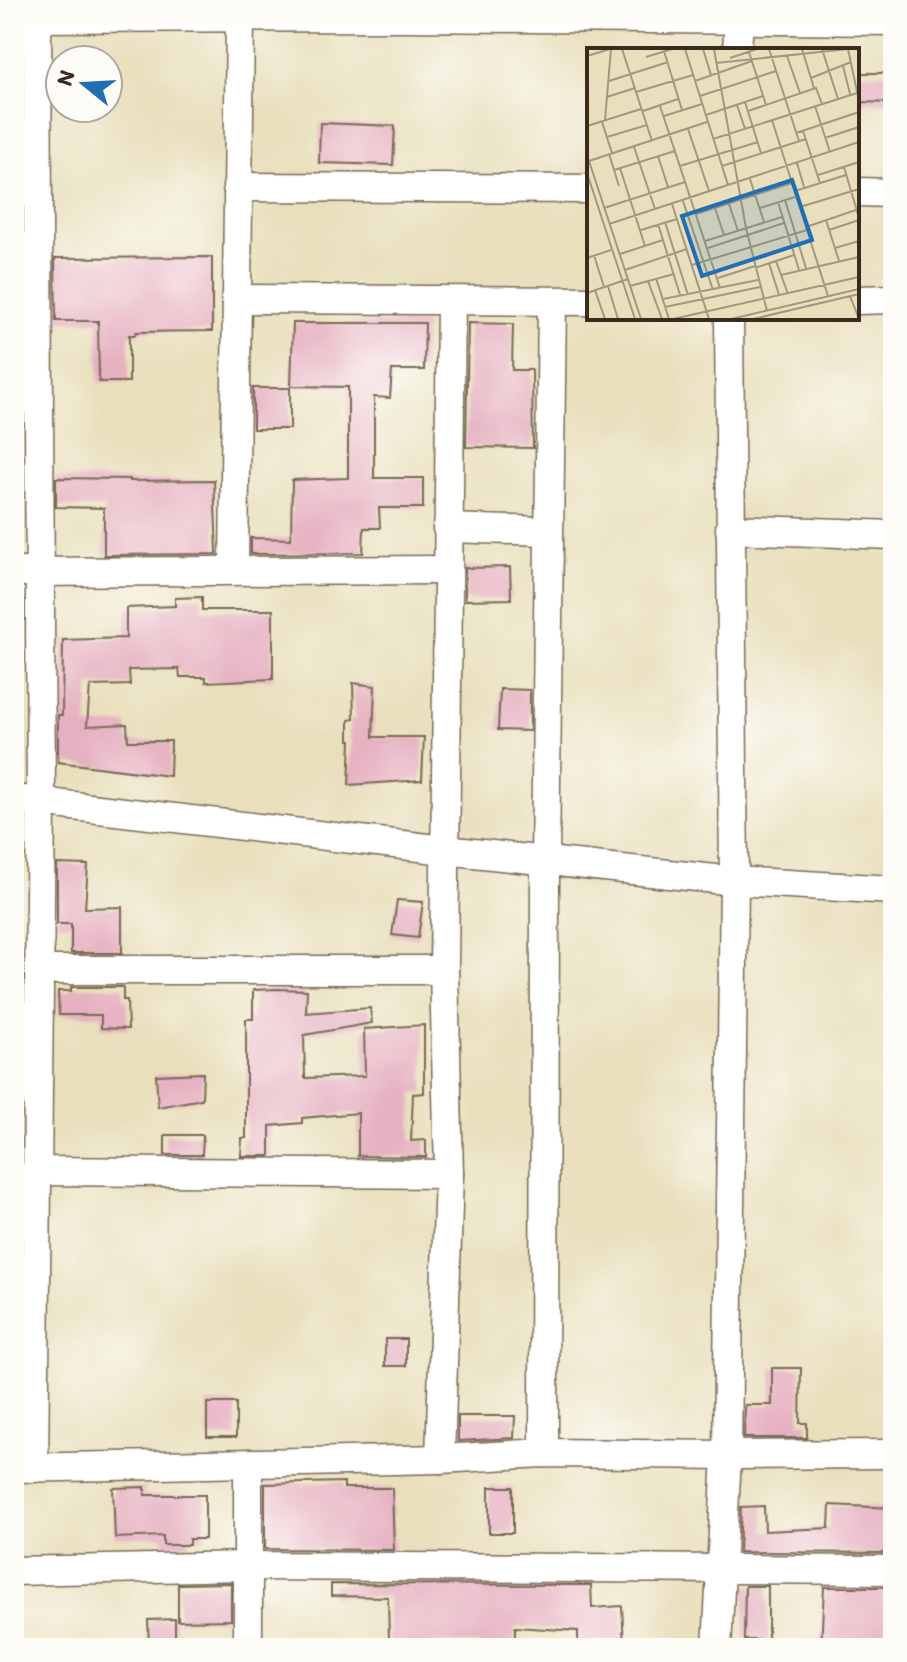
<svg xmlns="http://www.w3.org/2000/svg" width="907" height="1662" viewBox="0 0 907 1662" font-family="Itim,sans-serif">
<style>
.building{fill:#e6b1c1}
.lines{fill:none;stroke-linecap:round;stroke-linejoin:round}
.minor-casing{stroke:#786955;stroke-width:31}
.minor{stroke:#fff;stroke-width:28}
.inset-road{fill:none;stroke:#a3977d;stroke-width:2}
.view{fill:#1f6fb2;fill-opacity:0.15;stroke:#1f6fb2;stroke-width:4}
.inset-edge{fill:none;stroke:#3b2a1e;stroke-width:4}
</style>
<rect width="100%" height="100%" fill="#fdfcf7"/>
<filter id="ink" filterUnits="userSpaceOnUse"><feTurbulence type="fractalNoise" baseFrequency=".0125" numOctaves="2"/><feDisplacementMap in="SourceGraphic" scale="16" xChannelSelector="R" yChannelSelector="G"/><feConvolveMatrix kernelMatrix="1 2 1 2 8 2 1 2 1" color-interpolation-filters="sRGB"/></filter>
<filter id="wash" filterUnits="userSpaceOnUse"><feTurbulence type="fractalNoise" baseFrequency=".006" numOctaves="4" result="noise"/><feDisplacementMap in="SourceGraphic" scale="32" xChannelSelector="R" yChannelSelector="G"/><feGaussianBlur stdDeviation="1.8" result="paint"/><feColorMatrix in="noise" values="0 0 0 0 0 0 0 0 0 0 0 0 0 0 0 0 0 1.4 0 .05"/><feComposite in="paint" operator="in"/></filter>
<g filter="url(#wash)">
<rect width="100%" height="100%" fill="#e9dfbc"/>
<g id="blocks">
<g class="building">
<polygon points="857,73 893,73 893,103 857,102"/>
<polygon points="320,123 395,126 393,165 319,163"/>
<polygon points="212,257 212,331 136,332 135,335 129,335 129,382 99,382 98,321 56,321 55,258"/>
<polygon points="293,323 425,323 424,370 392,370 390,398 374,397 374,478 423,478 423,508 379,508 380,528 364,528 363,553 251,554 251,538 291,539 292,480 348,478 348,387 291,386"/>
<polygon points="468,323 513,324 512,370 532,370 533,448 466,447"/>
<rect x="253" y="388" width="37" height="41"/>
<polygon points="56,478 130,479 130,481 214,480 217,554 104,555 104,508 56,507"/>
<polygon points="510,567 511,599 465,600 465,568"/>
<polygon points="202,597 202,610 273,610 273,679 206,682 206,677 180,677 179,669 129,670 130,685 90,686 87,726 127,724 128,741 171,741 170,776 58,762 58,715 62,715 63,640 126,638 126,608 175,606 175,598"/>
<polygon points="353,683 375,686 373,737 424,737 422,780 349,785 351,740 349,740 349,720 354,719"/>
<polygon points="500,689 530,690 530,731 498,730"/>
<polygon points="57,864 88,865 85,908 122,907 122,953 71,953 71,924 57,924"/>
<polygon points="397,900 423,902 418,938 392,935"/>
<polygon points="71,987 123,987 123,1000 127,1000 128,1029 101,1028 101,1015 59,1015 58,991 71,991"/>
<polygon points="277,989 307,990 306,1013 370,1008 372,1023 304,1035 305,1078 365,1076 364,1029 424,1025 424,1093 413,1094 411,1141 426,1140 426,1157 358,1156 358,1113 302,1118 302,1123 270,1126 270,1156 241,1156 242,1138 246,1138 246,1019 253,1019 253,990"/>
<polygon points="203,1073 202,1099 158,1107 156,1075"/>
<polygon points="165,1135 203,1135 202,1155 165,1155"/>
<rect x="385" y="1339" width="21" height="27"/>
<polygon points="772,1368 801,1368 800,1423 807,1423 807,1438 744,1438 745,1405 772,1405"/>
<rect x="207" y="1403" width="29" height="34"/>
<polygon points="458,1416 515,1416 514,1438 458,1441"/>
<polygon points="344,1482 344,1488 392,1488 394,1550 265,1549 265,1484"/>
<polygon points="145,1487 145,1495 205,1495 205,1539 189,1539 189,1545 163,1545 163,1536 115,1538 113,1488"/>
<rect x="489" y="1487" width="24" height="46"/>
<polygon points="830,1505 893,1508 893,1553 739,1552 741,1507 764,1506 765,1531 829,1528"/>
<polygon points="231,1583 231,1620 178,1621 178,1584"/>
<polygon points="331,1584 591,1585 592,1608 622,1606 624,1646 578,1648 578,1631 515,1627 515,1648 479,1648 479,1644 435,1642 435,1648 404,1648 404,1640 389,1641 388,1597 331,1596"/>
<polygon points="745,1586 768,1586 768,1640 744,1640"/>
<polygon points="824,1587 893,1587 893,1648 821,1648"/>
<polygon points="175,1619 175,1648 149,1648 148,1620"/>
</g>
</g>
</g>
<g filter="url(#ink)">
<use href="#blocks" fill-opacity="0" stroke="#786955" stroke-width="2"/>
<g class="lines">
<g class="minor-casing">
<g id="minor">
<polyline points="14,18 402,17 893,21"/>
<polyline points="737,50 739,20"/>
<polyline points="237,187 589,189"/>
<polyline points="857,192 893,193"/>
<polyline points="236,299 589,301"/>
<polyline points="857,300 893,299"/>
<polyline points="447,528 547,531"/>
<polyline points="730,529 893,535"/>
<polyline points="234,570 240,18"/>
<polyline points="14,572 446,570"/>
<polyline points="14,799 445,850 734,881 893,890"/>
<polyline points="39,970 444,970"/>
<polyline points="35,1171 449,1174"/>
<polyline points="544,1453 545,861 552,302"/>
<polyline points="440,1459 449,1174 444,970 451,301"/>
<polyline points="248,1464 248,1648"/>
<polyline points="15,1468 440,1459 544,1453 727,1455 893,1454"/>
<polyline points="34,1468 41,802 37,18"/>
<polyline points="14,1571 247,1566 893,1570"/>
<polyline points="717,1648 727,1455 734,881 729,318"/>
</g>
</g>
<use href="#minor" class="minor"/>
</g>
</g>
<g transform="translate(587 48)">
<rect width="272" height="272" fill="#e9dfbc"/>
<path class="inset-road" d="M35,1L65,93M98,1L141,137M116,1L124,27M127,1L159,180L180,263M182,1L212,93M215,1L227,40M235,1L251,51M261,1L272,53M77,3L95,62M162,4L179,57M0,8L23,1M200,8L213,45M59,9L85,1M143,10L170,1M129,15L261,1M256,18L263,46M224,30L264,14M22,33L81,14M108,33L165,13M49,44L106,27M113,48L189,23M20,49L48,40M158,54L174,105M150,57L158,81M73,58L133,240M228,58L243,104M56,63L91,51M161,63L229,40L235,56M119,67L176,48M77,68L115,56M18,72L24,1M185,72L241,248M15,74L25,105M0,78L54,61M101,81L122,143M216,83L233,135M209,85L272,64M20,89L60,77M238,90L272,79M126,91L270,45M47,99L68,161M22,106L32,138M0,107L54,271M71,108L81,139M2,113L120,74M210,115L217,139M93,118L171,94M135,118L219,91M257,119L272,170M33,120L58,198M27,122L88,103M0,125L48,271M231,127L272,114M163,131L177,174M208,143L259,127M198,152L219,220M96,153L126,242M191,154L212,222M85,156L122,271M142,156L151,183M213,159L272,141M17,160L98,134M128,160L137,187M173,160L208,149M109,166L205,135M239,172L252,213M78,174L101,247M22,176L272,94M71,176L93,247M219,179L269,162M54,182L90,171M242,182L272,172M118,193L195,169M121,200L197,175M248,200L272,193M33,206L76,192M7,207L17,239M0,210L24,202M189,213L201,246M182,215L192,247M105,217L220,182M168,220L207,207M38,222L100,201M194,227L272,209M69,230L82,271M131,230L168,218M61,233L75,271M21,238L31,271M43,238L87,226M8,242L18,271M0,245L41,231M263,248L272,271M76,251L171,232M78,259L173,239M86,271L272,229M144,271L272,241M166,271L272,246"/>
<path class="view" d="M205,132L225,192L115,228L95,168Z"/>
<rect width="272" height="272" class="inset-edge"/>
</g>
<rect width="907" height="1662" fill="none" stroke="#fdfcf7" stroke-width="48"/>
<g transform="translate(84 84) rotate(288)"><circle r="38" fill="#fdfcf7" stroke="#afa8a0" stroke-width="2"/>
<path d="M0-6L14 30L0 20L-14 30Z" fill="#1f6fb2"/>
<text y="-12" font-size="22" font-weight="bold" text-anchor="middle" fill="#3b2a1e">N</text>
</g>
</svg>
